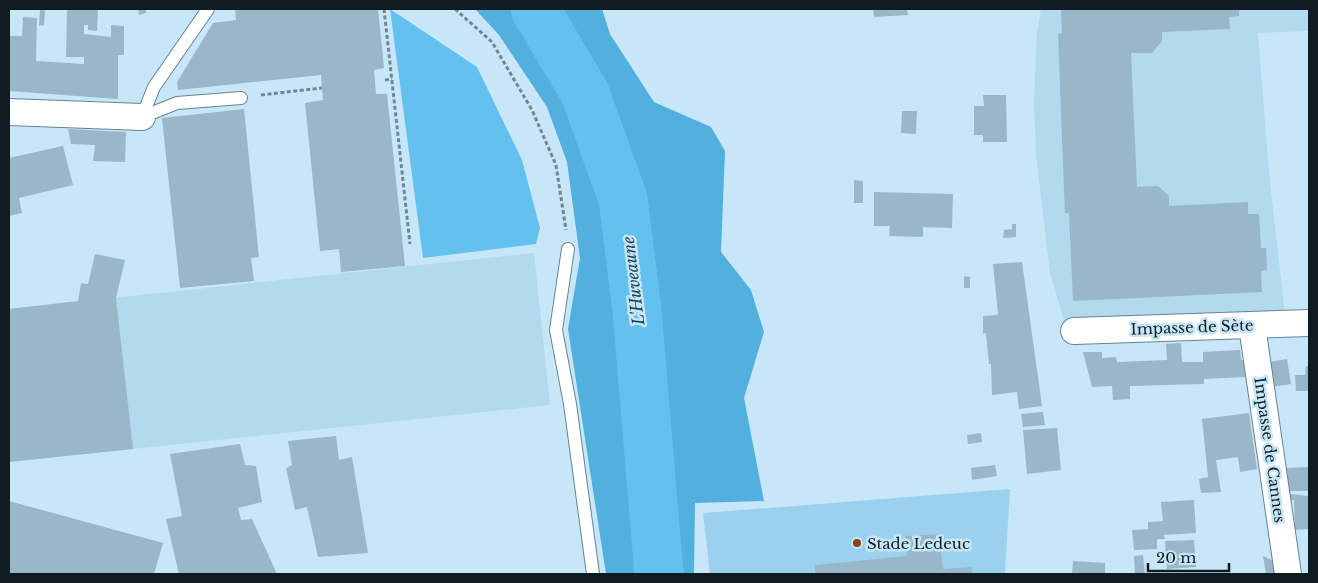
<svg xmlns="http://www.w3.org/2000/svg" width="1318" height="583" viewBox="0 0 1318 583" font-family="'Libre Baskerville',serif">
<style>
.built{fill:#b2d9ee}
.green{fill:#9bd1ee}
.forest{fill:#52b0de}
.water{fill:#64c1ef}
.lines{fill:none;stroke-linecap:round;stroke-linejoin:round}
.river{stroke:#64c1ef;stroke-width:49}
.building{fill:#98b7c8}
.service-casing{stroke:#668393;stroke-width:14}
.minor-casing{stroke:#668393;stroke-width:28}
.path{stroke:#708793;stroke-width:3;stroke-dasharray:4 2.5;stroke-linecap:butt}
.service{stroke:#fff;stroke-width:12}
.minor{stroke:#fff;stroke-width:26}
.poi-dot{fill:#864412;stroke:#c7e7f9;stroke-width:2}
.labels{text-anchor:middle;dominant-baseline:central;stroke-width:5;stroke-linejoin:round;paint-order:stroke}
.street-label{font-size:15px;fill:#0f1b21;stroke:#c7e7f9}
.poi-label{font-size:15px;fill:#0f1b21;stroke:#c7e7f9;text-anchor:start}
.water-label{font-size:16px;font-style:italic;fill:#173f53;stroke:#c7e7f9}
</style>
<rect width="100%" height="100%" fill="#c7e7f9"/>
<g class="built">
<polygon points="1041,9 1309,9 1309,31 1258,33 1269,173 1285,315 1065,324 1050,273 1036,155 1034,101 1037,32"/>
<polygon points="534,253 550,405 9,462 9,309"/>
</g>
<polygon class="green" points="1010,489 1005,574 710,574 703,513"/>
<polygon class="forest" points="475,9 602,9 610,34 654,102 711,127 725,151 721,252 751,290 764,332 744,398 764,501 695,503 694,574 606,574 568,329 580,258 567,162 547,107 499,35"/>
<polygon class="water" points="390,9 477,67 522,160 540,228 536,244 423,258"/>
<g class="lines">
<polyline class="river" points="535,9 585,93 623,199 637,310 659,574"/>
</g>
<g class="building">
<polygon points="67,9 98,9 97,31 88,30 88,25 84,25 84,34 111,37 111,25 124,26 124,55 118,55 118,99 9,91 9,36 22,36 23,17 37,18 36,61 84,64 84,57 66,57"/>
<polygon points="138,9 146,9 146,13 139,15"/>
<polygon points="235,9 378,9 384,68 374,70 375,81 376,94 387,94 405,266 341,272 339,249 320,251 305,103 323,100 321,75 178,90 177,82 213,23 236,20"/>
<polygon points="873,9 907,9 908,15 874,17"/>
<polygon points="1061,9 1239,9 1239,16 1229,17 1230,29 1162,32 1162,41 1152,53 1131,53 1137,187 1158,186 1169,196 1169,206 1248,202 1248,214 1259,214 1261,248 1266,248 1267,270 1261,271 1262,292 1073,301 1069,213 1065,213 1064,190 1058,34 1062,33"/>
<polygon points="40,10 45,10 44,25 39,26"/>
<polygon points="983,95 1006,95 1007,142 983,142 983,135 974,135 974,106 984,106"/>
<polygon points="244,109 259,257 251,258 254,281 180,288 162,118"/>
<polygon points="902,111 917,111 916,134 901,133"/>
<polygon points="68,129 126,132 125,162 93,161 95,145 71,144"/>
<polygon points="63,146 73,185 19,198 22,213 9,216 9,158"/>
<polygon points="854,180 863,181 863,203 854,203"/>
<polygon points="874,192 953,194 952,228 923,227 923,237 889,236 890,226 874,226"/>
<polygon points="1012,224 1016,224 1016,237 1003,238 1004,230 1012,229"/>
<polygon points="95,254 125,260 116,298 133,449 9,462 9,309 78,301 81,283 88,284"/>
<polygon points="1022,262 1042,406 1019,409 1017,392 992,395 991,364 989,364 986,333 983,334 983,316 998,315 993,264"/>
<polygon points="964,276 970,277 970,288 964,288"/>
<polygon points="1181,343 1182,362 1203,362 1203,352 1240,350 1241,360 1245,360 1245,377 1204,379 1204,384 1130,386 1130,399 1113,400 1112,386 1092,387 1083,352 1102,352 1102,358 1116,357 1117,362 1167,360 1166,344"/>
<polygon points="1287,359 1291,384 1271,387 1268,362"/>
<polygon points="1306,366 1309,366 1309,391 1296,391 1295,375 1305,375"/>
<polygon points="1043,412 1045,425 1023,427 1021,414"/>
<polygon points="1249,413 1257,469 1240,472 1238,457 1216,460 1221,492 1201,493 1199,479 1208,477 1202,419"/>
<polygon points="1057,428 1061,470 1027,474 1023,430"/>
<polygon points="981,433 982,442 968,444 967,435"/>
<polygon points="336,436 339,460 352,457 368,553 318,557 307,507 295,510 286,468 292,465 288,441"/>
<polygon points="240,444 245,465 256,466 262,502 238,508 241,520 252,519 277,574 179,574 166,519 182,516 170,454"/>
<polygon points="995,465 997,476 972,480 971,468"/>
<polygon points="1309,467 1309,491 1288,491 1286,468"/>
<polygon points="1280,493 1309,496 1309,529 1295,530 1294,500 1281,500"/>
<polygon points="1194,500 1196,533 1164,535 1165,539 1157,539 1157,549 1134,550 1132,530 1148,529 1148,522 1163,521 1161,502"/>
<polygon points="9,501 163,543 154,574 9,574"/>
<polygon points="939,534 943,569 971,567 972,574 815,574 815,565 907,556 905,536"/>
<polygon points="1194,540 1196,567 1167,569 1165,541"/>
<polygon points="1143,555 1145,574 1135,574 1134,556"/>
<polygon points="1263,556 1278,563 1280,574 1266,574"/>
<polygon points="1073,561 1105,563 1105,574 1072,574"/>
</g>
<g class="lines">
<g class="service-casing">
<g id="service">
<polyline points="142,117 154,87 208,9"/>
<polyline points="142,117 177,103 241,98"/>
<polyline points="568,249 556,330 570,404 593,574"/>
</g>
</g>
<g class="minor-casing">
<g id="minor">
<polyline points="9,112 142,117"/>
<polyline points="1252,326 1288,574"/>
<polyline points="1074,331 1309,323"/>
</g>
</g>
<g class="path">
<polyline points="384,9 410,244"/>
<polyline points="455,9 492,42 532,110 556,165 566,230"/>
<polyline points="385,80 392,79"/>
<polyline points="261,95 322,88"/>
</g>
<use href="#service" class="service"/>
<use href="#minor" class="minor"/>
</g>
<circle class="poi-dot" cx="857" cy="543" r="5"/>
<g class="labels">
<g class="street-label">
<text transform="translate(1192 327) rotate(-2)">Impasse de Sète</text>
<text transform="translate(1270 450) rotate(82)">Impasse de Cannes</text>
</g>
<g class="poi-label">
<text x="867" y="543">Stade Ledeuc</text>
</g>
<g class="water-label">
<text transform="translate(633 281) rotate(-97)">L'Huveaune</text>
</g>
</g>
<rect width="1318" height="583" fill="none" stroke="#0f1b21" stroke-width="20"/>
<path d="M1148 563v8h81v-8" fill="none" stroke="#0f1b21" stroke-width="2.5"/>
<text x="1156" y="563" font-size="15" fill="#0f1b21" stroke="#c7e7f9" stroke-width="4" paint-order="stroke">20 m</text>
</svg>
